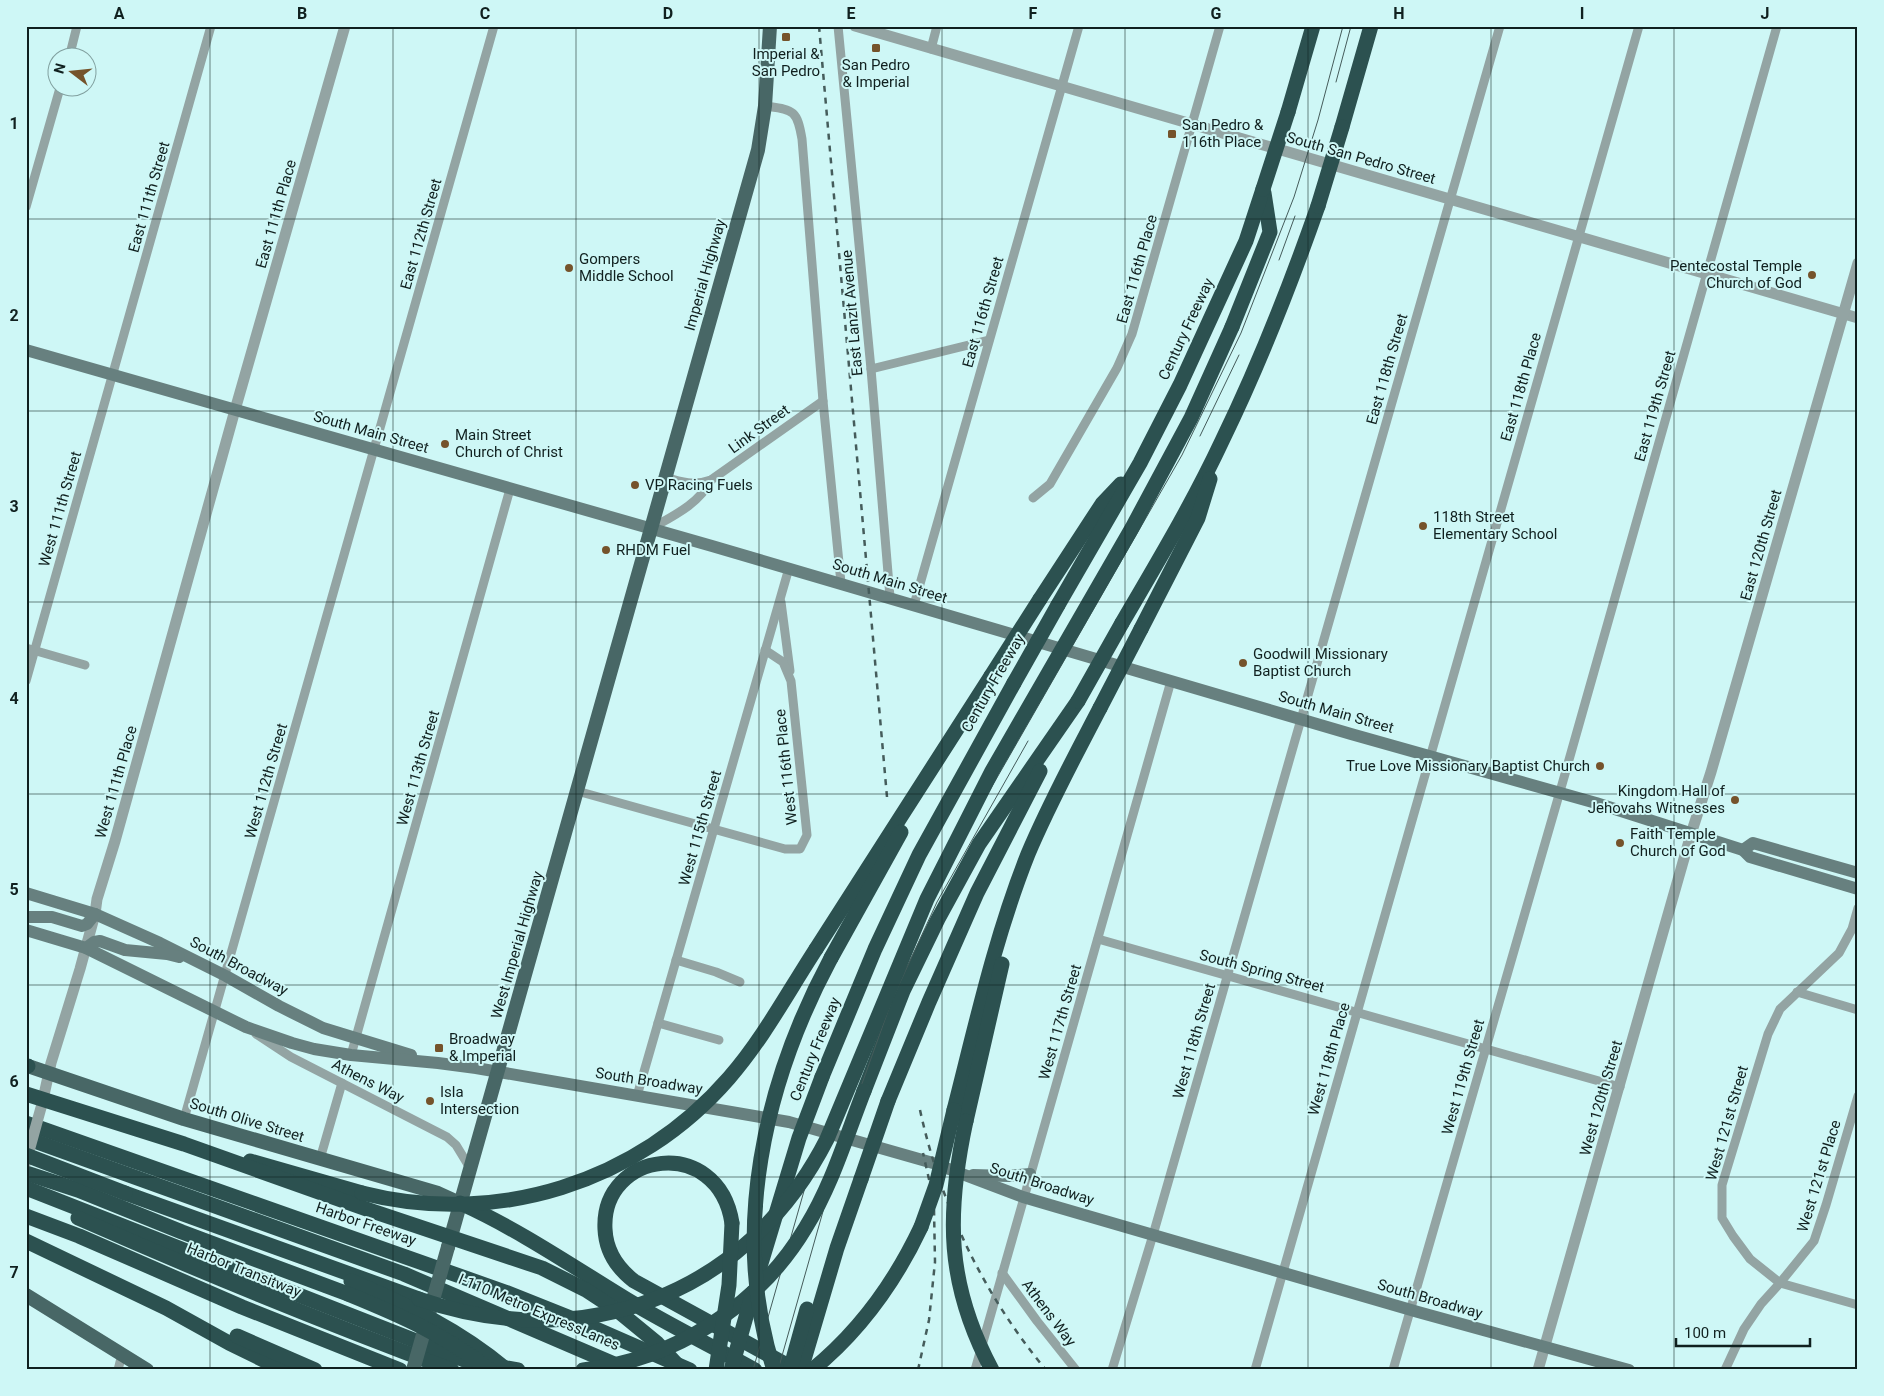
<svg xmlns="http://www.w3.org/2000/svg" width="1884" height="1396" viewBox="0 0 1884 1396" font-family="Roboto,sans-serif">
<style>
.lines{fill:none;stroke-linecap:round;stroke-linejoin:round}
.minor{stroke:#93a4a3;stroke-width:9}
.tertiary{stroke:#93a4a3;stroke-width:11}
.secondary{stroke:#67807f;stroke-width:12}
.primary{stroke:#486766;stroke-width:14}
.motorway{stroke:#2c5150;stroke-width:15}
.tram{stroke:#455c5b;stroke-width:1}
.rail{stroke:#455c5b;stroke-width:2.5;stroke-dasharray:6 6;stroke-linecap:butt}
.tertiary-bridge{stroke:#93a4a3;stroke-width:11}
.primary-bridge{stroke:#486766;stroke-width:14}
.motorway-bridge{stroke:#2c5150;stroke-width:15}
.grid{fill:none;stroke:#10201f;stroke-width:1;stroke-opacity:0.55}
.poi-dot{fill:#75532b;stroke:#cef7f6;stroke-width:2}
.labels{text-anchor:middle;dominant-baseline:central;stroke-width:4;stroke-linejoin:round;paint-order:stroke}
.poi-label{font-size:15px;fill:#10201f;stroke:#cef7f6;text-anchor:start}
.street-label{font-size:15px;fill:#10201f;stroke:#cef7f6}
.neatline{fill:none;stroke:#10201f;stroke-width:2}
.grid-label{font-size:16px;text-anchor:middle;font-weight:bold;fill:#10201f}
</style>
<rect width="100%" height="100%" fill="#cef7f6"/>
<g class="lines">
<g class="minor">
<polyline points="838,26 871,369 890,597"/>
<polyline points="931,49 937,26"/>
<polyline points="69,58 77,26"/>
<path d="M765,106C793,110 797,109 802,139L823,401L841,583"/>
<polyline points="26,207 60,88"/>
<polyline points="871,369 989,340"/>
<path d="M665,477C681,482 695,486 711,480L823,401"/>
<polyline points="1033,498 1050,484 1117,368 1132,334 1220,26"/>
<path d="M650,529C673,516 699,504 711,480"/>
<polyline points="781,602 790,671"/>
<polyline points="914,605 1079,26"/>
<polyline points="26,648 85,665"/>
<polyline points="26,681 211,26"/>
<polyline points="577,791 785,849 800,849 807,835 791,681 783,662 765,650"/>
<polyline points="1858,908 1852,929 1839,953 1780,1009 1768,1034 1722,1185 1722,1218 1733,1236 1750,1259 1780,1283 1858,1305"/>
<path d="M1098,939C1272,989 1446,1037 1620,1087"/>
<polyline points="676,960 716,972 740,982"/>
<polyline points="1797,992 1858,1010"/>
<polyline points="658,1023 719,1040"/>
<polyline points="256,1034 291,1057 447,1137 456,1145 470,1168"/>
<polyline points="351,1055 510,489"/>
<polyline points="637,1096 789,568"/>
<polyline points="184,1119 494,26"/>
<polyline points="320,1159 342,1083"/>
<polyline points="1002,1273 1037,1321 1076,1370"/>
<polyline points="118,1370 122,1354"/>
<polyline points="975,1370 1171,681"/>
<polyline points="1112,1370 1153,1235 1500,26"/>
<polyline points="1255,1370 1639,26"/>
<polyline points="1393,1370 1563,781 1777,26"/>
<polyline points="1725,1370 1744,1329 1761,1304 1780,1283 1814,1241 1826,1205 1858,1096"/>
</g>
<g class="tertiary">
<polyline points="855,26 1858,318"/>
<polyline points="42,1104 51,1063 80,969 95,914 97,899 115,841 235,410 345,26"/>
<polyline points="1538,1370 1691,834 1711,772 1858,263"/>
</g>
<g class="secondary">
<polyline points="26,350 712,546 1351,734 1596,803 1743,850 1750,857 1858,889"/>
<polyline points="1743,850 1753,843 1858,873"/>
<polyline points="26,893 95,914 160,943 226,976 279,1006 323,1028 411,1055"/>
<polyline points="26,917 52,917 82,926 87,924 95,914"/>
<polyline points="26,930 86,948 246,1027 292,1043 314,1049 351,1055 438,1063 476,1068 789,1122 933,1163 1023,1197 1057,1207 1418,1312 1629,1370"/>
<polyline points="86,948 94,942 100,941 125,950 167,954 179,957"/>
<polyline points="973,1175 1009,1176 1030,1174"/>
</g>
<g class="primary">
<polyline points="28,1066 184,1119 438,1193 460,1203"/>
<polyline points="448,1247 758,150 765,106 770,26"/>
<polyline points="26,1295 147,1370"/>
</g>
<g class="motorway">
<polyline points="1288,112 1313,26"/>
<polyline points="1342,127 1371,26"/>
<polyline points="1232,327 1270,232 1264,193"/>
<polyline points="1040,599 1102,504 1121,484"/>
<polyline points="1058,605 1140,463 1180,385 1246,241 1263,189"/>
<path d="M1122,623C1157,563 1193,503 1222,441C1259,365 1290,286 1318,206"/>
<polyline points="1141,629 1198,518 1210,479"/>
<polyline points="816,949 991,676"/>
<polyline points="831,958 901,832"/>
<polyline points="26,1066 28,1066"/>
<polyline points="822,1077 875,949 919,855 1014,683"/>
<polyline points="864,1091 903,991 938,919 979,844 1078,701"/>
<polyline points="888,1101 929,1002 977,893 1040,771"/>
<path d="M954,1110C976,1024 995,937 1028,854C1049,804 1075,756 1100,708"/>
<polyline points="966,1121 1002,964"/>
<polyline points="26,1123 505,1292 578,1321 690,1370"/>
<polyline points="26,1138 404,1274 628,1370"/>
<polyline points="250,1161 362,1193"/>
<polyline points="26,1173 78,1190 182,1232 348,1294"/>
<polyline points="26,1188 467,1361 518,1370"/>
<polyline points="125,1193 419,1299"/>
<path d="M460,1203C520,1230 575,1268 631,1302C671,1326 714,1347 755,1370"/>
<polyline points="26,1216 79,1236 242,1307 400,1370"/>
<path d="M78,1218C201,1272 326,1323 452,1370"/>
<path d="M732,1223C718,1134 601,1151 605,1229C606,1252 617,1268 634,1281L796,1370"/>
<polyline points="26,1241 166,1308 229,1343 284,1370"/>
<polyline points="237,1336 315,1370"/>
<polyline points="801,1370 837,1248 861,1179"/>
<path d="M812,1370C860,1331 895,1282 921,1227"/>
</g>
<g class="tram">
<polyline points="1336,82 1351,26"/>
<polyline points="1279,260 1295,216"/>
<polyline points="1200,436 1239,355"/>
<polyline points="753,1370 806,1184 844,1085 883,997 930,899 983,802 1182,455 1241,333 1294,197 1318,120 1343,26"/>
<polyline points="778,1370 839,1155 859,1092 892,1000 937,902 1028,741"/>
</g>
<g class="rail">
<polyline points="819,26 887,797"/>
<path d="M920,1110C941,1206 983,1294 1046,1370"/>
<polyline points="918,1370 929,1320 935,1262 934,1209 931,1188 923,1153"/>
</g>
<polyline class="tertiary-bridge" points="26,1162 42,1104"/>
<polyline class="primary-bridge" points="413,1370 448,1247"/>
<g class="motorway-bridge">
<polyline points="1263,189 1288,112"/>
<polyline points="1318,206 1342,127"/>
<polyline points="991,676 1040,599"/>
<polyline points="1014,683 1058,605"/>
<polyline points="1078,701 1122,623"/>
<polyline points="1100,708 1141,629"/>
<polyline points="26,1094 184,1144 372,1211 542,1268 586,1290 618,1311 657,1343 682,1370"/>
<path d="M966,1121C946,1214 946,1284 992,1370"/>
<polyline points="26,1155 125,1193"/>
<polyline points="861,1179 888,1101"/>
<path d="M362,1193C496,1227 638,1183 729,1078C763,1039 788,992 816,949"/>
<polyline points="921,1227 936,1185 954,1110"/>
<polyline points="759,1270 799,1138 822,1077"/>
<path d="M351,1281C407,1305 460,1330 507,1370"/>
<path d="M348,1294C402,1316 443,1334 490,1370"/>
<path d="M419,1299C583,1356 747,1296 827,1139L927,899L992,771L1132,528L1191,418L1232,327"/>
<path d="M583,1370C674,1360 759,1306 806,1227C832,1185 846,1137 864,1091"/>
<polyline points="716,1370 729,1285 732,1223"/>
<polyline points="731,1370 753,1292"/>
<path d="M774,1370C730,1232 764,1083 831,958"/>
<polyline points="790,1370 807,1309"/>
</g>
</g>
<path class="grid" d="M210,26V1370M393,26V1370M576,26V1370M759,26V1370M942,26V1370M1125,26V1370M1308,26V1370M1491,26V1370M1674,26V1370M26,219H1858M26,411H1858M26,602H1858M26,794H1858M26,985H1858M26,1177H1858"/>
<g class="poi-dot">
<rect x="781" y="32" width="10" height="10" rx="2.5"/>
<rect x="871" y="43" width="10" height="10" rx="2.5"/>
<rect x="1167" y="129" width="10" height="10" rx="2.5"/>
<circle cx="569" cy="268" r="5"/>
<circle cx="1812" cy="275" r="5"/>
<circle cx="445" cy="444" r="5"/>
<circle cx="635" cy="485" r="5"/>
<circle cx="1423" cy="526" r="5"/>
<circle cx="606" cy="550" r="5"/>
<circle cx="1243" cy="663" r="5"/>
<circle cx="1600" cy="766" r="5"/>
<circle cx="1735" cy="800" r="5"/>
<circle cx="1620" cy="843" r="5"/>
<rect x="434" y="1043" width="10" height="10" rx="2.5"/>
<circle cx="430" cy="1101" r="5"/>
</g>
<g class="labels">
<g class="poi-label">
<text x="786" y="54" text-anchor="middle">Imperial &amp;<tspan x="786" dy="17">San Pedro</tspan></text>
<text x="876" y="65" text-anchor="middle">San Pedro<tspan x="876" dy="17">&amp; Imperial</tspan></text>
<text x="1182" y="125">San Pedro &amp;<tspan x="1182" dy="17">116th Place</tspan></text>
<text x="579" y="259">Gompers<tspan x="579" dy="17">Middle School</tspan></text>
<text x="1802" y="266" text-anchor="end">Pentecostal Temple<tspan x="1802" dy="17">Church of God</tspan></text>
<text x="455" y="435">Main Street<tspan x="455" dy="17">Church of Christ</tspan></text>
<text x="645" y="485">VP Racing Fuels</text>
<text x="1433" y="517">118th Street<tspan x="1433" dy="17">Elementary School</tspan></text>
<text x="616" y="550">RHDM Fuel</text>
<text x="1253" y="654">Goodwill Missionary<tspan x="1253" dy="17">Baptist Church</tspan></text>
<text x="1590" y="766" text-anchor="end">True Love Missionary Baptist Church</text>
<text x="1725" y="791" text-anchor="end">Kingdom Hall of<tspan x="1725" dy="17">Jehovahs Witnesses</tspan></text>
<text x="1630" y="834">Faith Temple<tspan x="1630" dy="17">Church of God</tspan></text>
<text x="449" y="1039">Broadway<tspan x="449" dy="17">&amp; Imperial</tspan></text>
<text x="440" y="1092">Isla<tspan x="440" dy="17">Intersection</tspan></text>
</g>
<g class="street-label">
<text transform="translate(1361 158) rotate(16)">South San Pedro Street</text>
<text transform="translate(149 197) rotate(-74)">East 111th Street</text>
<text transform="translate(276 214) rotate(-74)">East 111th Place</text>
<text transform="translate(421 234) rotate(-74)">East 112th Street</text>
<text transform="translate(1137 269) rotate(-74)">East 116th Place</text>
<text transform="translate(705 275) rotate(-74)">Imperial Highway</text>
<text transform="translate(983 312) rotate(-74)">East 116th Street</text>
<text transform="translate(852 313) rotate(-95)">East Lanzit Avenue</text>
<text transform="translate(1186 329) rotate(-65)">Century Freeway</text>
<text transform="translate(1387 369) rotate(-74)">East 118th Street</text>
<text transform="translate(1521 387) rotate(-74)">East 118th Place</text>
<text transform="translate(1655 406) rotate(-74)">East 119th Street</text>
<text transform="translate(759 429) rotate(-36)">Link Street</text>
<text transform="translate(371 432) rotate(16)">South Main Street</text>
<text transform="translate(60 509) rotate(-74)">West 111th Street</text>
<text transform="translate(1761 545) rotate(-74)">East 120th Street</text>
<text transform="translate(890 581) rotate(17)">South Main Street</text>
<text transform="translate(993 683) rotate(-60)">Century Freeway</text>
<text transform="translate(1336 712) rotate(16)">South Main Street</text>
<text transform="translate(786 767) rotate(-96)">West 116th Place</text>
<text transform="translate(418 768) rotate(-74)">West 113th Street</text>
<text transform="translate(266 781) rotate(-74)">West 112th Street</text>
<text transform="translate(116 782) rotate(-74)">West 111th Place</text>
<text transform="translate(700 828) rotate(-74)">West 115th Street</text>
<text transform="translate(517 945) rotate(-74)">West Imperial Highway</text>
<text transform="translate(239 966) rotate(28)">South Broadway</text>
<text transform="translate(1262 971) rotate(15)">South Spring Street</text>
<text transform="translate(1060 1022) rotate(-74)">West 117th Street</text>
<text transform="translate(1194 1041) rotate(-74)">West 118th Street</text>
<text transform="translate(815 1049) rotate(-68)">Century Freeway</text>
<text transform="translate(1329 1059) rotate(-74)">West 118th Place</text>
<text transform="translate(1463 1077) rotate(-74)">West 119th Street</text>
<text transform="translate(368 1081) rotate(27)">Athens Way</text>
<text transform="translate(649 1081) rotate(9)">South Broadway</text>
<text transform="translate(1601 1098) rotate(-74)">West 120th Street</text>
<text transform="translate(247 1120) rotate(17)">South Olive Street</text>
<text transform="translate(1727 1123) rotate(-74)">West 121st Street</text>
<text transform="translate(1819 1176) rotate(-73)">West 121st Place</text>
<text transform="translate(1042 1184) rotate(18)">South Broadway</text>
<text transform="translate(366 1224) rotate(19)">Harbor Freeway</text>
<text transform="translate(244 1270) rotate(22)">Harbor Transitway</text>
<text transform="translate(1430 1299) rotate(16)">South Broadway</text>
<text transform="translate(539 1312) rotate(23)">I-110 Metro ExpressLanes</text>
<text transform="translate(1049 1313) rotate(53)">Athens Way</text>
</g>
</g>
<rect width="1884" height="1396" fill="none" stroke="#cef7f6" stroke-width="55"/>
<g transform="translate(72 72) rotate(286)"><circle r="24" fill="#cef7f6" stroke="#82a1a0"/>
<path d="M0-4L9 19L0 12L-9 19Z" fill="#75532b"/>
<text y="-8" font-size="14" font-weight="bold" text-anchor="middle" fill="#10201f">N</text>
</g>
<path d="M1676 1338v8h134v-8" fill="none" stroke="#10201f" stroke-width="2.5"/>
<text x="1684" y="1338" font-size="15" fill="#10201f" stroke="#cef7f6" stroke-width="4" paint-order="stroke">100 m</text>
<rect x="28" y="28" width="1828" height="1340" class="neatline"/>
<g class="grid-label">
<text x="119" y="19">A</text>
<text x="302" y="19">B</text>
<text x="485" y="19">C</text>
<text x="668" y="19">D</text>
<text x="851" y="19">E</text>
<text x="1033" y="19">F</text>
<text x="1216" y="19">G</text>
<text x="1399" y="19">H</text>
<text x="1582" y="19">I</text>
<text x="1765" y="19">J</text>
<text x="14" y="129">1</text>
<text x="14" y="321">2</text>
<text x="14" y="512">3</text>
<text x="14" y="704">4</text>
<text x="14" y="895">5</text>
<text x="14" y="1087">6</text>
<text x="14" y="1278">7</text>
</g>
</svg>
